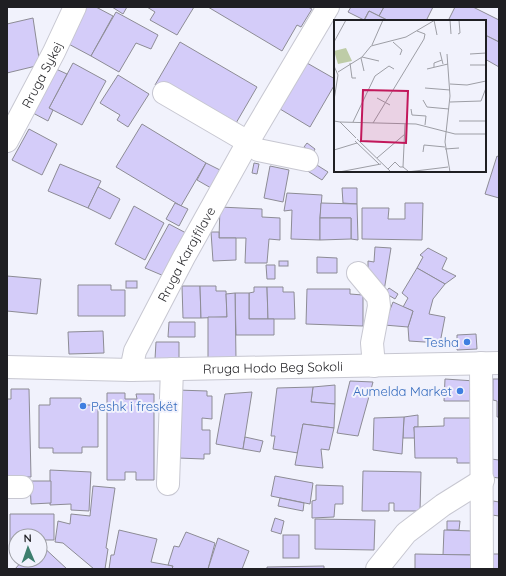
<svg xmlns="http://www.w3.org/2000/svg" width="506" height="576" viewBox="0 0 506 576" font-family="Quicksand,sans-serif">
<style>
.building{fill:#d4ccf9;stroke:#8d8c95}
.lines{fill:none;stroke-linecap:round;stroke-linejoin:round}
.minor-casing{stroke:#c7c7d1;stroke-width:24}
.minor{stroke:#fff;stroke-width:22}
.shop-dot{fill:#3f7fe0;stroke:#f1f2fc;stroke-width:1.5}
.labels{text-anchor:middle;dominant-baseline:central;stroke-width:4;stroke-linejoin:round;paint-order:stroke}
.street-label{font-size:13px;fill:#1f1f23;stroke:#f1f2fc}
.shop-label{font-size:13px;fill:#366cbe;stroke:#f1f2fc;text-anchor:end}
.inset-road{fill:none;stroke:#9d9ea5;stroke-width:1}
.view{fill:#c2185b;fill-opacity:0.15;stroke:#c2185b;stroke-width:2}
.inset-edge{fill:none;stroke:#1f1f23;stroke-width:2}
</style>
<rect width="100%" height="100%" fill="#f1f2fc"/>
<g class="building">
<polygon points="82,7 96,7 113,16 91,56 63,41"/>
<polygon points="112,7 127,7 123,14"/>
<polygon points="147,7 194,7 177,35 150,20 155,12"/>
<polygon points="208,7 308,7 312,9 301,27 297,25 282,51"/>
<polygon points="351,7 384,7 379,16 369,11 364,20 348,12"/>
<polygon points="384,7 433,7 426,21 389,21 379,16"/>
<polygon points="455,7 473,7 499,20 499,42 485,35 485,21 448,21"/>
<polygon points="369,11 389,21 364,21"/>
<polygon points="116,12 158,35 151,49 136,43 119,72 91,56"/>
<polygon points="33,18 40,65 7,73 7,24"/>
<polygon points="485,35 499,42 499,67 485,59"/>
<polygon points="180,42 257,87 232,130 155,85"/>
<polygon points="73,63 106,81 82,125 49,108"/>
<polygon points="307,63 335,79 335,84 310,127 280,109"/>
<polygon points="56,69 67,74 49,108 53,110 48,121 33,113"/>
<polygon points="118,75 149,94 128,127 117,120 120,115 100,103"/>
<polygon points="142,124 206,163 181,206 116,167"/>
<polygon points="29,129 57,144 42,175 12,160"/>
<polygon points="307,143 315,149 313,153 304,147"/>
<polygon points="497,156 499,157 499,198 485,194"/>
<polygon points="312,162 328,172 322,180 306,170"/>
<polygon points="206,163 220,170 211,188 197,180"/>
<polygon points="254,163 259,164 257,174 252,173"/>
<polygon points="60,164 101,181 88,208 48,191"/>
<polygon points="270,166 289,170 283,202 264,198"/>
<polygon points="98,187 120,199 110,219 88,208"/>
<polygon points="342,188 357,188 357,204 343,203"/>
<polygon points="287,193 322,195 320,218 320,240 291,239 292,210 284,211"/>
<polygon points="175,203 188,209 179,226 166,219"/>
<polygon points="321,203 357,204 358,240 351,239 351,218 320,218"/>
<polygon points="405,203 423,203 422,240 362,239 362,208 389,208 388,219 405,219"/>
<polygon points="134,206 164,223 145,260 115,244"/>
<polygon points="220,207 262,209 262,217 280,218 280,240 269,239 267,263 245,263 246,238 219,238"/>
<polygon points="320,218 351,218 351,239 320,240"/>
<polygon points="169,224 186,233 164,276 145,268"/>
<polygon points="211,232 219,232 219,238 236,238 236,260 213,261"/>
<polygon points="375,247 391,248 384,291 368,269 368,261 374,262"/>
<polygon points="428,248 447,258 442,269 456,276 445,284 417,268 423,257 420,255"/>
<polygon points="317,257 337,258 337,273 317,273"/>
<rect x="279" y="261" width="9" height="5"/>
<polygon points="266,265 275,265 275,279 267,279"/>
<polygon points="417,268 445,284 433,299 429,314 445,317 440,343 409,341 408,327 413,311 403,307 408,298 402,293"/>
<polygon points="7,276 41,279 37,314 7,311"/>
<rect x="126" y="281" width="11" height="7"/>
<polygon points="78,285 111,285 111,290 125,290 125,316 78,316"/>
<polygon points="182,286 200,286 201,318 183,318"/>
<polygon points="200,286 216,286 216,291 226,291 227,317 201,318"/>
<polygon points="254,287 267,287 268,319 249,319 249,293 254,292"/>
<polygon points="267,287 283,287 283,292 294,292 295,319 268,319"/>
<polygon points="389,288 398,294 395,299 385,293"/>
<polygon points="307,289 350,289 350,294 363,295 363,326 306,324"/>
<polygon points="235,293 249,293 249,319 274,319 274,335 236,335"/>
<polygon points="235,293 236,359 208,359 208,317 227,317 226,294"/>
<polygon points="393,302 413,311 408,327 384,325"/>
<polygon points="169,322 195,322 195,337 168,337"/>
<polygon points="103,331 104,353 69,354 68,332"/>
<polygon points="476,334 477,349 457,350 457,335"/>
<polygon points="156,342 179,342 179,360 155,359"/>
<polygon points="445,379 475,381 476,401 444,401"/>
<polygon points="493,379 499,379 499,417 497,417 497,401 493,400"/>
<polygon points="350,381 373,382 358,436 337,433"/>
<polygon points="335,385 335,404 311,402 313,387"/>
<polygon points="313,387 311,402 335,404 334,428 303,424 298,453 273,449 275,436 271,436 277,388"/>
<polygon points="11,389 29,389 31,477 7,477 7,399 11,399"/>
<polygon points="177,390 207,391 207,396 212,396 212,419 202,418 202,430 210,430 210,454 204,454 204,459 178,458"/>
<polygon points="252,392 243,449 216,444 225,394"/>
<polygon points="107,393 125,393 125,399 137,399 136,394 154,394 154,480 136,480 136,472 125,472 125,480 107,480"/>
<polygon points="50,398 81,398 81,405 98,405 98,447 82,447 82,453 53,453 53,448 39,448 39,405 50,405"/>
<polygon points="418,415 418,427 414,427 415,438 403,438 404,417"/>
<polygon points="404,417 402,454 373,450 374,418"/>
<polygon points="444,418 475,418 472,463 457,463 457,458 415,458 414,427 444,426"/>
<polygon points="303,424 334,428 329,450 321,449 323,468 295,465"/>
<polygon points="245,437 263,441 260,452 243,449"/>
<polygon points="491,459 499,460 499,478 491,477"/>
<polygon points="50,470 91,472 89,511 71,510 71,504 50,505"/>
<polygon points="363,471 421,472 420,511 394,511 394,503 389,503 389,511 362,511"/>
<polygon points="275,476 313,483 310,504 271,496"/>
<polygon points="30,481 51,481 51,503 31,504"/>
<polygon points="316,485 343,486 343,504 335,504 334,517 312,518 312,501 316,500"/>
<polygon points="93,486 115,488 106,548 108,549 105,569 94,569 63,543 55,542 58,521 70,524 71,514 90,516"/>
<polygon points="280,498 304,503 303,511 278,506"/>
<polygon points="493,501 499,502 499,516 492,515"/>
<polygon points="10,514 54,514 54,540 40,540 40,536 16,536 16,545 10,545"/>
<polygon points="275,518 284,521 281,534 271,531"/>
<polygon points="315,519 375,520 374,550 315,549"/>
<polygon points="447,521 460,521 459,530 447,530"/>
<polygon points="119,530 157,539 151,562 173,566 172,569 109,569 111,555 114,555"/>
<polygon points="444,530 472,531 472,555 443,555"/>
<polygon points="186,532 215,543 208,569 172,569 173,566 168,565 174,546 179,547"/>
<rect x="283" y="535" width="16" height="23"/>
<polygon points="218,538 249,551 242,569 208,569"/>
<polygon points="40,544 67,569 15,569 23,560 40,560"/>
<polygon points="415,554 472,555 472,569 415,569"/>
<polygon points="493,554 499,554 499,569 491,569"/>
<polygon points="324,566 324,569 267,569 267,567"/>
</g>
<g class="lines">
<g class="minor-casing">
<g id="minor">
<polyline points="164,93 248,142 258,150 307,160"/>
<path id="s1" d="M7,141L54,52L75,7"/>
<polyline points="358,273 378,297 379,306 372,343 374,366"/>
<polyline points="481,363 482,569"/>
<path id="s2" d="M7,367L131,370L499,363"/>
<path id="s3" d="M131,370L135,351L184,257L248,142L328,7"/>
<polyline points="168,484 172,369"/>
<polyline points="7,487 22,487"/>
<polyline points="377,569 406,533 443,505 483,480"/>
</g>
</g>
<use href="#minor" class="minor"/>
</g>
<g class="shop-dot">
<circle cx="467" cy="342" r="4"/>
<circle cx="460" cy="391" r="4"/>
<circle cx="83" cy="406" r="4"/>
</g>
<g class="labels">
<g class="street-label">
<text stroke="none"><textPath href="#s1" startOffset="75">Rruga Sykej</textPath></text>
<text stroke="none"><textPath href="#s3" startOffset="129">Rruga Karajfilave</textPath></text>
<text stroke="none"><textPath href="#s2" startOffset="266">Rruga Hodo Beg Sokoli</textPath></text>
</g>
<g class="shop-label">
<text x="459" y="342">Tesha</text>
<text x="452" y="391">Aumelda Market</text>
<text x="91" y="406" text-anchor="start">Peshk i freskët</text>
</g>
</g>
<g transform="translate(334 20)">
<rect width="152" height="152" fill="#f1f2fc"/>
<path d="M12,28L18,41L4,44L0,31Z" fill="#becca7"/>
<path class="inset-road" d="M100,0L103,15M116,0L117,14M124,14L126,13L125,0M0,22L12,0M59,22L68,30L66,35M38,25L49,0M106,32L109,44M113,34L116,76L111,122L116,152M136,34L152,33M28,37L45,41M27,38L30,51M16,43L18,58H22M136,45H152M0,46L4,55L0,80M100,47V43L108,40M93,49L114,44M4,52L28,37L37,26L72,17L101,0M116,64L133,65L152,61M91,68L116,70M43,78L56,85M89,80L93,87L115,89M116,82L147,81L152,68M77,89L78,95L92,96L91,105M0,101L6,102L22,118M125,101H152M6,102L82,104L121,114H152M19,102L41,56L55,46L60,49M39,103L90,19L91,14L83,11M71,104L69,147L74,151M23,119L57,152M21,121L45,144M111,129L125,128M0,130L23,123M89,132L90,125L111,127M43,138L71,114M54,149L61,142L66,147H69M5,152L47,144M73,152L114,147"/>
<path class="view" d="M29,70L74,71L72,123L27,121Z"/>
<rect width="152" height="152" class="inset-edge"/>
</g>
<rect width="506" height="576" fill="none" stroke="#1f1f23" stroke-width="16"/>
<g transform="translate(28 548) rotate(358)"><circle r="19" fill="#f1f2fc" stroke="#9d9ea5"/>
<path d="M0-3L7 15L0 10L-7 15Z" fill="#3d7e6e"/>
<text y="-6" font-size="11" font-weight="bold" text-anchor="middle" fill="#1f1f23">N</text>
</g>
</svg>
